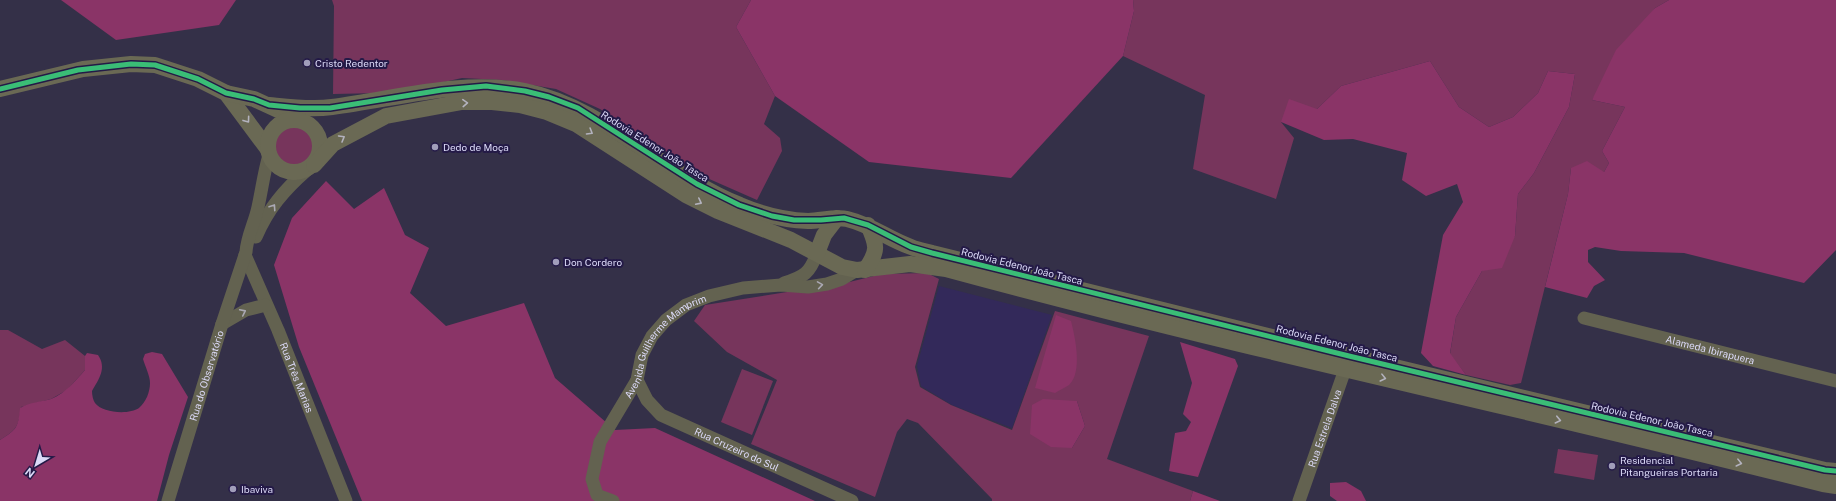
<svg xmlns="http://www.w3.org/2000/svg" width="1836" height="501" viewBox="0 0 1836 501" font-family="'Public Sans',sans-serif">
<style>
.built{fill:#33295a}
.green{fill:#77355c;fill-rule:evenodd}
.forest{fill:#8a3467}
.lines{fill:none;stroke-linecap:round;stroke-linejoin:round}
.minor{stroke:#636250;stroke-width:13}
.major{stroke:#6a6954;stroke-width:16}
.cycleway-casing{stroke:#241a47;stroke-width:8}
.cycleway{stroke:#3abd76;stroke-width:5}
.oneway{stroke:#b3b2be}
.oneway2{stroke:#aba9b4}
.poi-dot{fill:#a19eba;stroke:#241a47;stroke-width:1.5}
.labels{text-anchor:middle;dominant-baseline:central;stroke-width:4;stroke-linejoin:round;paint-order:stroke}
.poi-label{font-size:10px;fill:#dbd9f7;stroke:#241a47;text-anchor:start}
.street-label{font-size:10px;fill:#dbd9f7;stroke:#241a47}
</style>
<rect width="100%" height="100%" fill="#343048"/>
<polygon class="built" points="939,286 1052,315 1012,428 952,405 921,386 917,366"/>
<g class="green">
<polygon points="332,0 751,0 736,27 775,96 764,124 780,138 782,151 757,200 707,178 600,109 556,89 502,80 462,78 421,87 381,93 333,94 334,6"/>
<polygon points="1133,0 1669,0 1655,8 1592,100 1625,107 1602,151 1609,163 1604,172 1571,168 1568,194 1521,383 1510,385 1466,375 1450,354 1456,317 1482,271 1515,236 1518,194 1534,173 1569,107 1575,74 1548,71 1538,93 1513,117 1489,127 1459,107 1430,61 1341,86 1317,109 1281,122 1294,138 1276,199 1193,169 1205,95 1123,56 1134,11"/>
<circle cx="294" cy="147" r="21"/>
<path d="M927,273L939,279L915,367L920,387L951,405L1012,430L1055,311L1149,336L1107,459L1193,491L1190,501H992V499L918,423L907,419L897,432L875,497L751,444L777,380L727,352L694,321L705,305L787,292L829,287L882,274ZM1077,401L1085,426L1072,448Z"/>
<path d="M0,330H8L42,349L65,340L85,356V370L67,390L51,399L21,407C18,428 17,429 0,440Z"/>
<polygon points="742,369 773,381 752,435 721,422"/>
<polygon points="1558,449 1598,455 1594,480 1554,473"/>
</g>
<g class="forest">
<polygon points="61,0 236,0 219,25 116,40"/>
<polygon points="751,0 1133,0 1134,11 1123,56 1011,178 869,162 775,96 736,27"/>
<polygon points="1669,0 1836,0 1836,250 1804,283 1684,253 1621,251 1595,247 1588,250 1588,262 1605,280 1594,286 1587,298 1545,287 1568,194 1571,168 1587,161 1604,172 1609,163 1602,151 1625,107 1592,100 1616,50 1655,8"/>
<polygon points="1430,61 1459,107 1489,127 1513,117 1538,93 1548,71 1575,74 1569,107 1534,173 1518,194 1515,236 1502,268 1482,271 1456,317 1450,353 1466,375 1433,366 1421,353 1443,235 1463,202 1457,184 1426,196 1402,180 1407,153 1353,139 1324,140 1281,122 1289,99 1317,109 1341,86"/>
<polygon points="326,181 354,209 384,188 405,235 429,248 410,293 446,326 524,303 555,378 615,430 655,428 815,501 362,501 299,347 274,265 292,218"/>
<path d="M1056,315L1071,321C1075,337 1083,372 1069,385C1065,388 1059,390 1055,393L1035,388Z"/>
<polygon points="1180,342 1235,359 1238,366 1198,477 1169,471 1175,433 1186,431 1191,422 1183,414 1192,383"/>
<path d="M152,352L162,354L188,397L169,455L157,501H0V440C17,429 18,428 20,408C30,402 41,402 51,399C66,393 75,381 85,370V356L87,353L98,355C107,368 99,379 92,391C92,395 93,400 95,403C102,413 129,415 139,408C146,402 150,392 150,383C150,376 145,366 143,359L145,354Z"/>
<polygon points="1043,399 1077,401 1085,426 1072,448 1051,447 1030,434 1032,405"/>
<polygon points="1346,482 1361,491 1366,501 1337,501 1330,496 1330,483"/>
<polygon points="1193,491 1220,501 1190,501"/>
</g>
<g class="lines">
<g class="minor">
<path d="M256,237C268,209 284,190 307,170"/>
<path id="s1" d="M245,255L278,330L346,501"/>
<path d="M784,283C804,277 810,273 817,253"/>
<path id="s2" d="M1584,318L1836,381"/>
<polyline points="222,324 246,310 266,305"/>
<path id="s3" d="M637,380L647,400L661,415L852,501"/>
<path id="s4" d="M168,501L222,324L246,252C247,236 255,222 258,207C262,189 264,172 269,155"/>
<path id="s5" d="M613,501L597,495L592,479L600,442L637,380L642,355L652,336L666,320L686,305L709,296L743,288L781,285L808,287L827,284L842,279L857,270"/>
<path id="s6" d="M1299,501L1348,361"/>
</g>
<g class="major">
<polyline points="0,89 83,69 131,64 155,65 198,79 226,93 267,148"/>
<polyline points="226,93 254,99 278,110"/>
<path d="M269,105C289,107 311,110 332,107C396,99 460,79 525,91C604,107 664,175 740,205C761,214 785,220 808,221C821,221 835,216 847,219C872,225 888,239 911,247C918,250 925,251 932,253L1349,356L1825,470L1836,471"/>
<circle cx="294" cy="146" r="26"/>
<path d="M314,165L333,144L386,116L462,102H492L520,105L547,112L576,124L686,195L718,211L791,240L842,267L857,270L910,264L946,269C1237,348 1531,410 1823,484L1836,486"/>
<polyline points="817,253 824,235 837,218"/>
<path d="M865,270C879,251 877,245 868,225"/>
</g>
<g class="cycleway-casing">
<polyline id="cycleway" points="0,89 78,70 131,64 155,65 198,79 226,93 254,99 269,105 300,108 330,108 442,90 486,86 525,91 549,97 578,108 697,184 739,205 772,216 794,220 821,220 844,218 868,225 911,247 932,253 1349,356 1825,470 1836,471"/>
</g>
<use href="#cycleway" class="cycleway"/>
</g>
<defs><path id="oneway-chevron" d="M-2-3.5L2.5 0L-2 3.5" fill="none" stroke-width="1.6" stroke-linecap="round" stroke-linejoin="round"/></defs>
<g class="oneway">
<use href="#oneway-chevron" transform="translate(465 103) rotate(-3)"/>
<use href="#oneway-chevron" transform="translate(247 120) rotate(54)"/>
<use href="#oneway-chevron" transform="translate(590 132) rotate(31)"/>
<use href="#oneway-chevron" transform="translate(342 138) rotate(-30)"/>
<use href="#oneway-chevron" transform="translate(699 202) rotate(27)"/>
<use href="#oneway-chevron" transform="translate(1383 378) rotate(14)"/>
<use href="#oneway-chevron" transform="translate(1558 420) rotate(13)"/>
<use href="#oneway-chevron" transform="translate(1739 463) rotate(14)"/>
</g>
<g class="oneway2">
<use href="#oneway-chevron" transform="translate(273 207) rotate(-56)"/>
<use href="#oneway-chevron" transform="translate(820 285) rotate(-9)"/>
<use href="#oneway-chevron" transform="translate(243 312) rotate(-26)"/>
</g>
<g class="poi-dot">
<circle cx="307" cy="63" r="4"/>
<circle cx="435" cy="147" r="4"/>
<circle cx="556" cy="262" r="4"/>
<circle cx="1612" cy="466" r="4"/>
<circle cx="233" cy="489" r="4"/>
</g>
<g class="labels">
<g class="poi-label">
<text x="315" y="63">Cristo Redentor</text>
<text x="443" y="147">Dedo de Moça</text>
<text x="564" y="262">Don Cordero</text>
<text x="1620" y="460">Residencial<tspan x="1620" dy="12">Pitangueiras Portaria</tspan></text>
<text x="241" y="489">Ibaviva</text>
</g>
<g class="street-label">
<text transform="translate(655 146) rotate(32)">Rodovia Edenor João Tasca</text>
<text transform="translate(1022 266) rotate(14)">Rodovia Edenor João Tasca</text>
<text transform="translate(1337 343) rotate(14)">Rodovia Edenor João Tasca</text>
<text stroke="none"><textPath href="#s5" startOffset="191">Avenida Guilherme Mamprim</textPath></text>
<text stroke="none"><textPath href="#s2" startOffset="130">Alameda Ibirapuera</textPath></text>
<text stroke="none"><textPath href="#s4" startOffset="131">Rua do Observatório</textPath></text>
<text stroke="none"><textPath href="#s1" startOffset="133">Rua Três Marias</textPath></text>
<text transform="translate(1652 419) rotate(13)">Rodovia Edenor João Tasca</text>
<text stroke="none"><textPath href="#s6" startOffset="77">Rua Estrela Dalva</textPath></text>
<text stroke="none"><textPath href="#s3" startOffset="126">Rua Cruzeiro do Sul</textPath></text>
</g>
</g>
<g transform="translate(36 465) rotate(218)" stroke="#241a47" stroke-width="3" paint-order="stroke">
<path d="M0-3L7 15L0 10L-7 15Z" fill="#dbd9f7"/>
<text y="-6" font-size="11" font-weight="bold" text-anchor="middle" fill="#dbd9f7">N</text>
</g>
</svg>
